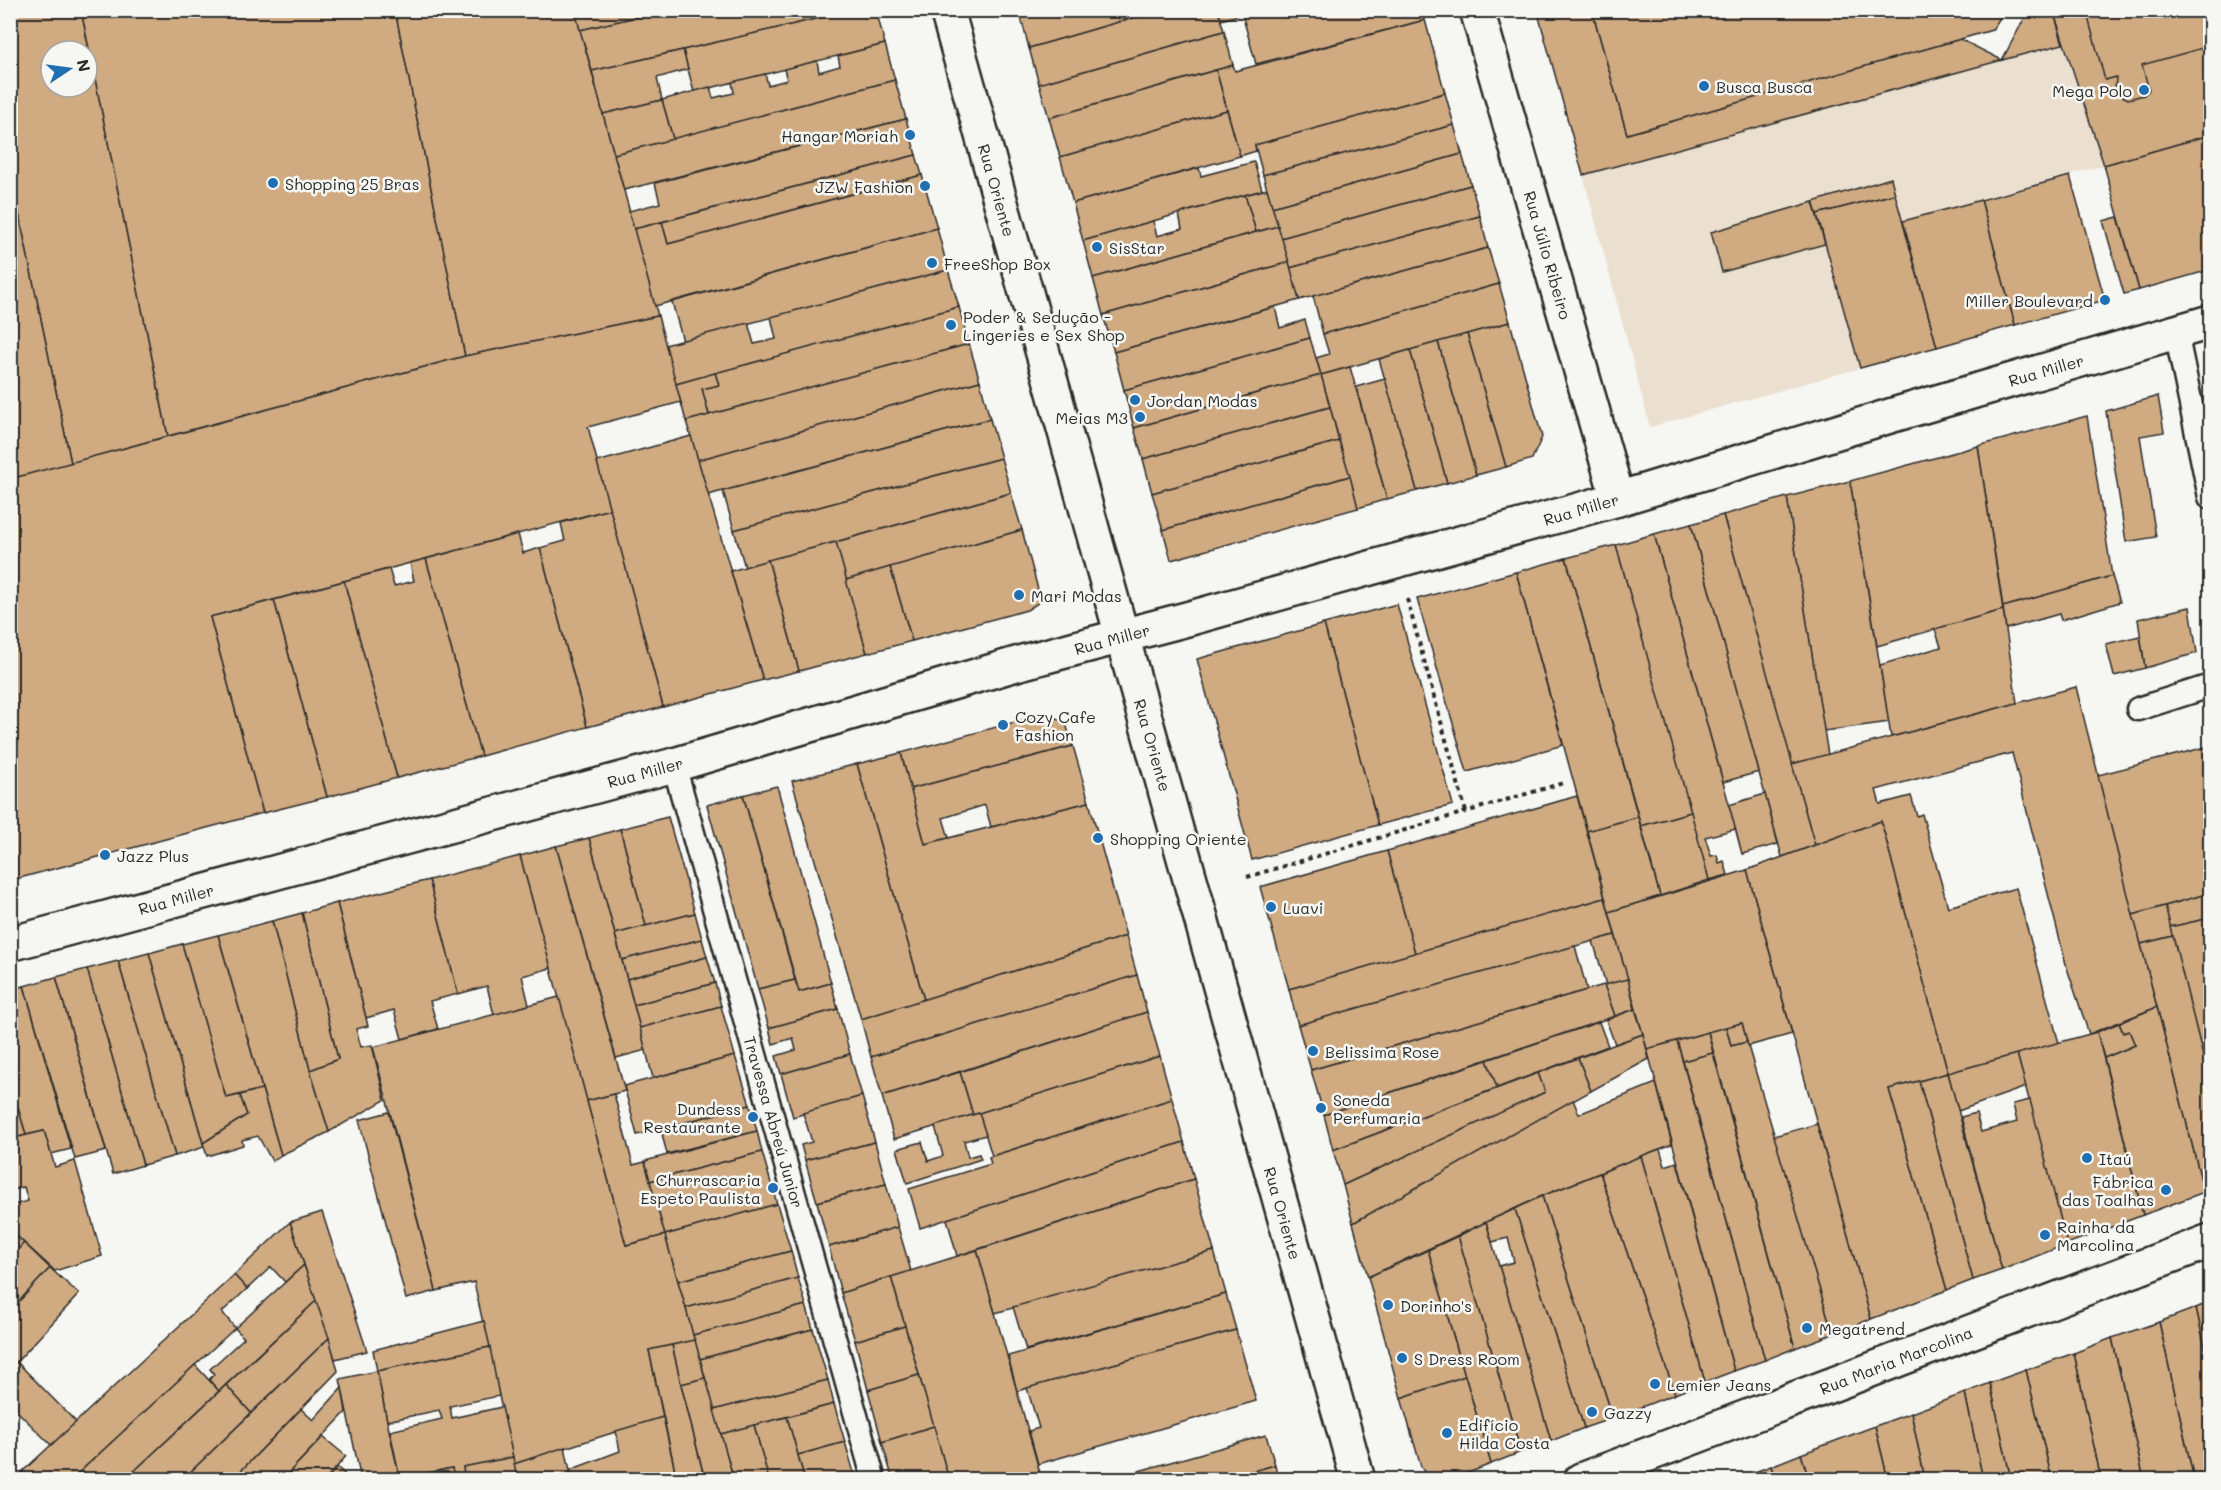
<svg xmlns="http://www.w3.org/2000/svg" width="2221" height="1490" viewBox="0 0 2221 1490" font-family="Mali,sans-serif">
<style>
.built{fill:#ebe0d0}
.building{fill:#d0ab82;stroke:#2b2b2b;stroke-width:1.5;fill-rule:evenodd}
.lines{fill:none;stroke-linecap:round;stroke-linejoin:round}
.service-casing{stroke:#2b2b2b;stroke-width:27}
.minor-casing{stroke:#2b2b2b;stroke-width:38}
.tertiary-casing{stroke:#2b2b2b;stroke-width:38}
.secondary-casing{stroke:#2b2b2b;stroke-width:38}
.path{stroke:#2b2b2b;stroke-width:4;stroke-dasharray:4.5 4.5;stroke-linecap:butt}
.service{stroke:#f6f6f2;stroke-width:22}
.minor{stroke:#f6f6f2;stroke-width:33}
.tertiary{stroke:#f6f6f2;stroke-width:33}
.secondary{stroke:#f6f6f2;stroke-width:33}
.poi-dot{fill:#1f6fb2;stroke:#f6f6f2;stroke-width:2}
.labels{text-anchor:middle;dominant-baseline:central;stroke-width:5;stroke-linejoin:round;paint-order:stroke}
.poi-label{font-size:16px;fill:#2b2b2b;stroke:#f6f6f2;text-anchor:start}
.street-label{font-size:16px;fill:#2b2b2b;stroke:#f6f6f2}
</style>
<rect width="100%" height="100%" fill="#f6f6f2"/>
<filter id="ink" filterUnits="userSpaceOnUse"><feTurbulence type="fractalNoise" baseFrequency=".0167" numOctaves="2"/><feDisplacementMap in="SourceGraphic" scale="12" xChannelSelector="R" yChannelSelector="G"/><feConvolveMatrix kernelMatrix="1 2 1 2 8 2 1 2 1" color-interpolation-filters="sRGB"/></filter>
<g filter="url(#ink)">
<polygon class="built" points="2063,44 2104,165 1903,221 1890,178 1712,232 1722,272 1825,244 1860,368 1650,427 1583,175"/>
<g class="building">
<path d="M10,10H81L168,436L71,463L10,171ZM51,51H87V87H51Z"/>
<polygon points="81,10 395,10 465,356 168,436"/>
<polygon points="395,10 575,10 658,316 465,356"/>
<polygon points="575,10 667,10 580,30"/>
<polygon points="667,10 855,10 592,71 580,30"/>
<polygon points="855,10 876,10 885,44 694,92 683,50"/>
<polygon points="1032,10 1160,10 1029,48 1020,14"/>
<polygon points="1160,10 1218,10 1224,31 1039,84 1029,48"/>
<polygon points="1218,10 1256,10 1221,20"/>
<polygon points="1256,10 1422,10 1425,20 1256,64 1242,14"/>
<polygon points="1537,10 1592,10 1627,134 1960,39 2002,60 1583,175"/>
<polygon points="1592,10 2005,10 1992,30 1627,134"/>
<polygon points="2029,10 2053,10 2063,44 2002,60"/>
<polygon points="2053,10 2210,10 2210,135 2104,165"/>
<polygon points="2086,10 2210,10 2210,46 2142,65 2149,90 2144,95 2128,99 2118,94 2115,89 2116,77 2105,80"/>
<polygon points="1425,20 1445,93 1255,145 1256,151 1240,156 1216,70 1233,65 1235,71"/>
<polygon points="1224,31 1233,65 1049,118 1039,84"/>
<polygon points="885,44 895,80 673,139 662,100 710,87 713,98 734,93 732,82 765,74 768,85 787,80 784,69 817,61 819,72 840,66 838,56"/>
<polygon points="683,50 688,69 657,78 662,100 603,114 592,71"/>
<polygon points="1216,70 1227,110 1060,157 1049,118"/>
<polygon points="895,80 906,119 624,190 614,154"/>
<polygon points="1445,93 1454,125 1263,175 1255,145"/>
<polygon points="662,100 673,139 614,154 603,114"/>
<polygon points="1227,110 1240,156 1073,203 1060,157"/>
<polygon points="906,119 916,155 634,229 629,211 660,203 655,183"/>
<polygon points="1454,125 1462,154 1272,207 1263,175"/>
<polygon points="2210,135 2210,270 2139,290 2104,165"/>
<polygon points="1462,154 1471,185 1281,238 1272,207"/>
<polygon points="916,155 922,175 668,244 662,222"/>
<polygon points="1254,162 1262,190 1083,241 1073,203 1199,168 1201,176"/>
<polygon points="10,171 71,463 10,479"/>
<polygon points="922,175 937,228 655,306 634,229 662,222 668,244"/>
<polygon points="2070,176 2105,300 2015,325 1981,200"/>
<polygon points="1891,178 1895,194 1817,214 1813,202"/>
<polygon points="1471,185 1480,216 1290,268 1281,238"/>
<polygon points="1267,189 1278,226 1256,232 1245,195"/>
<polygon points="1895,194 1937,347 1860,368 1817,214"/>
<polygon points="1245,195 1256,232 1093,278 1083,241 1153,221 1157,236 1182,229 1179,214"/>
<polygon points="1981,200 2015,325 1937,347 1903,221"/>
<polygon points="1813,202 1825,244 1722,272 1711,232"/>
<polygon points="1480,216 1488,248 1299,300 1290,268"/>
<polygon points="2118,217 2139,290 2124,294 2103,221"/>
<polygon points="1278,226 1289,262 1103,315 1093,278"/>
<polygon points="937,228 948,270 683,341 672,302"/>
<polygon points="1488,248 1499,284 1323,334 1313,296"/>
<polygon points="1289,262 1299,300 1114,352 1103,315"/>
<polygon points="948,270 959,307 676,384 665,345 748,323 754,344 776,339 771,317"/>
<polygon points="1499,284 1510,322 1321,375 1316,358 1329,354 1323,334"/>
<polygon points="959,307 969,344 709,415 702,389 719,385 715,373"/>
<polygon points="1275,307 1280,328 1305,320 1310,338 1124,390 1114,352"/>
<polygon points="658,316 681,402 588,427 610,509 210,617 263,813 12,880 10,873 10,479 465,356"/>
<polygon points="1510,322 1542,437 1532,459 1506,467 1467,334"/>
<polygon points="1467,334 1506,467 1476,475 1438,342"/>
<polygon points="1310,338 1321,375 1134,428 1124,390"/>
<polygon points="1438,342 1476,475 1447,483 1410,350"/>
<polygon points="969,344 980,381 698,460 686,421"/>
<polygon points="1410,350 1447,483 1417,491 1379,359"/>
<polygon points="1350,367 1387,499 1358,508 1321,375"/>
<polygon points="715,373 719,385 702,389 709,415 686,421 676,384"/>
<polygon points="1321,375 1330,407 1143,459 1134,428"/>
<polygon points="1385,379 1417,491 1387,499 1356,387"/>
<polygon points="980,381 990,419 708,495 698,460"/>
<polygon points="2158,396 2164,432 2140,436 2156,537 2126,542 2106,411"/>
<polygon points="1330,407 1339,441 1152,493 1143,459"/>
<polygon points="2087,416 2112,576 2003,607 1978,446"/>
<polygon points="990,419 1001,458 734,530 723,491"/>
<polygon points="691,436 763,680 663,707 597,462"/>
<polygon points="1339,441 1350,476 1163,530 1152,493"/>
<polygon points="1978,446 2003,610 1877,646 1850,481"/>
<polygon points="1001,458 1011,493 745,567 734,530"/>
<polygon points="1350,476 1358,508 1171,560 1163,530"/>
<polygon points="1850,481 1889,722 1824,731 1787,497"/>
<polygon points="1011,493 1022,530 846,580 836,542"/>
<polygon points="1787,497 1828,755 1792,764 1723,515"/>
<polygon points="610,509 663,707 587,727 540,548 565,541 561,523"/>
<polygon points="1723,515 1815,845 1782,857 1691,524"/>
<polygon points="1691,524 1759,772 1723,782 1654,534"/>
<polygon points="1022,530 1039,593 1040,600 1038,603 1027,610 912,641 890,567"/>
<polygon points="518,534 523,553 540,548 587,727 481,756 426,559"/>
<polygon points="1654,534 1736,829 1705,837 1711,856 1717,855 1719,863 1724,861 1728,875 1709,880 1616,545"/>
<polygon points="836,542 867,653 799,671 768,560"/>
<polygon points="1616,545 1691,812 1641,826 1566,558"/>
<polygon points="1566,558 1638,817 1587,831 1516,572"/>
<polygon points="426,559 481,756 397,778 344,581 389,569 394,586 414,581 410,563"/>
<polygon points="768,560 799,671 763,680 731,571"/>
<polygon points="890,567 912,641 867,653 846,580"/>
<polygon points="1516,572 1563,745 1467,772 1417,599"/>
<polygon points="2112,576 2120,602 2061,620 2059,614 2006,629 2003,607"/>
<polygon points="344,581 397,778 327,797 274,600"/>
<polygon points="274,600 327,797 263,813 210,617"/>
<polygon points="1397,604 1453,805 1378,825 1324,624"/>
<polygon points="2190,607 2197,653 2145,668 2138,619"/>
<polygon points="2003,610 2017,703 1891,737 1880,665 1941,647 1935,629"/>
<polygon points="1324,624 1378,825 1252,860 1197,659"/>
<polygon points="2140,636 2145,668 2114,676 2106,644"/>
<polygon points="2076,687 2157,1007 2089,1034 2067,968 2012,753 1876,790 1880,804 1911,796 1917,816 1922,814 1948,907 2016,888 2059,1043 1948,1073 1881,821 1815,845 1792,764"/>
<polygon points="1048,713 1066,724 1073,746 910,789 901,753"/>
<polygon points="1073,746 1089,802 991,827 985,805 943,818 949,838 925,844 910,789"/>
<polygon points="2210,746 2210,893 2133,915 2098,775"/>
<polygon points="901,753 925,844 1089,802 1126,936 924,1000 857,764"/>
<polygon points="857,764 924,1000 861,1019 792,781"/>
<polygon points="777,786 831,983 799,992 743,795"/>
<polygon points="1765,794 1778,844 1742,854 1729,805"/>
<polygon points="743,795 795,980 758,989 707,805"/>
<polygon points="1577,796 1605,898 1415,953 1387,851"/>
<polygon points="1691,812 1709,880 1660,896 1641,826"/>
<polygon points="668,817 695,913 646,926 620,829"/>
<polygon points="1638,817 1660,896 1609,912 1587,831"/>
<polygon points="1881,821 1948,1073 1889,1089 1947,1290 1871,1319 1747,870"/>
<polygon points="620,829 646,926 615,934 589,838"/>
<polygon points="589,838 646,1050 616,1058 556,846"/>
<polygon points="556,846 625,1091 587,1101 520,856"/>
<polygon points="1387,851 1415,953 1289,989 1260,887"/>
<polygon points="520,856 551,968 522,976 529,1005 494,1015 487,986 458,994 429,880"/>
<polygon points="1747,870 1792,1034 1748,1046 1742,1023 1647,1049 1609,912"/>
<polygon points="429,880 458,994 430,1001 438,1029 402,1039 394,1010 366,1018 337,903"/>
<polygon points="2210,893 2210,918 2170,927 2165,906"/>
<polygon points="1605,898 1615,935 1298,1025 1289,989"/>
<polygon points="337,903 368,1026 356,1029 361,1047 372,1045 385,1100 329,1132 310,1070 338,1059 302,913"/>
<polygon points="2165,906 2173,936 2141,944 2133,915"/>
<polygon points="302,913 338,1059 310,1070 272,921"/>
<polygon points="695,913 702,939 622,960 615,934"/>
<polygon points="2210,918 2210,1084 2170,927"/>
<polygon points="272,921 310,1070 329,1132 281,1155 218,935"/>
<polygon points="218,935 262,1089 226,1098 182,944"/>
<polygon points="1615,935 1628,979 1606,985 1593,941"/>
<polygon points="1126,936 1137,975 871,1057 861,1019"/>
<polygon points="2173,936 2210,1084 2210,1190 2204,1192 2141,944"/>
<polygon points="702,939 707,957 627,979 622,960"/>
<polygon points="182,944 226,1098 240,1095 247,1115 203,1143 149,953"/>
<polygon points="1575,946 1587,990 1311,1070 1298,1025"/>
<polygon points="149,953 204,1147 175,1156 118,961"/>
<polygon points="707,957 715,983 634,1005 627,979"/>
<polygon points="118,961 175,1156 143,1165 87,969"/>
<polygon points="87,969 143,1165 113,1174 56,977"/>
<polygon points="1137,975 1147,1012 882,1096 871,1057"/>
<polygon points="56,977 106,1151 75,1159 24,986"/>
<polygon points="1628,979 1635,1009 1615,1016 1604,985"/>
<polygon points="795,980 799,992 831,983 838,1009 769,1028 758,989"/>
<polygon points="715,983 721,1006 640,1028 634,1005"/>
<polygon points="1604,985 1615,1016 1324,1115 1311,1070"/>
<polygon points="24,986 71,1149 51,1154 44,1131 26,1135 10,1080 10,990"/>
<polygon points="559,997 626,1245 665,1235 695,1340 649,1350 663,1417 514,1464 474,1282 436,1291 373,1047"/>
<polygon points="721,1006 735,1056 653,1078 640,1028"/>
<polygon points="2157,1007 2204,1192 2143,1215 2104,1058 2135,1045 2129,1031 2123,1033 2119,1023"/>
<polygon points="838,1009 850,1054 781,1074 776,1056 796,1050 793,1038 773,1044 769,1028"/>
<polygon points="1635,1009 1643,1034 1615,1044 1606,1020"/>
<polygon points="1147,1012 1160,1056 973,1115 960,1072"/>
<polygon points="1599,1022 1608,1046 1497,1088 1487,1060"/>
<polygon points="1742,1023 1747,1042 1731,1046 1726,1027"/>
<polygon points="2119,1023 2123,1033 2129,1031 2135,1045 2104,1058 2097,1032"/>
<polygon points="1726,1027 1731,1046 1747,1042 1748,1046 1833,1334 1795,1348 1708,1032"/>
<polygon points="1708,1032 1713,1053 1683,1061 1677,1041"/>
<polygon points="2097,1032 2143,1215 2067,1244 2017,1054"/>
<polygon points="1643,1034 1649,1059 1591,1091 1578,1058"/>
<polygon points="1677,1041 1765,1360 1734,1371 1647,1049"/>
<polygon points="1713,1053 1795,1348 1765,1360 1683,1061"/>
<polygon points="850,1054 862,1096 793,1117 781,1074"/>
<polygon points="2017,1054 2026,1087 1958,1111 1948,1073"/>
<polygon points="735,1056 750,1105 637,1135 624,1086"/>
<polygon points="1160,1056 1172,1099 992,1156 979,1113"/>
<polygon points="1578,1058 1591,1091 1353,1223 1343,1185 1545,1092 1538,1073"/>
<polygon points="1487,1060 1497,1088 1333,1150 1324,1115"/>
<polygon points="960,1072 973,1115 894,1139 882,1096"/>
<polygon points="1538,1073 1545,1092 1343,1185 1333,1150"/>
<polygon points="1948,1073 2002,1270 1973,1280 1919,1081"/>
<polygon points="10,1080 26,1135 10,1139"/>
<polygon points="1919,1081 1973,1280 1947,1290 1889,1089"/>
<polygon points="1656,1083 1672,1144 1542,1196 1368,1277 1353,1223 1573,1100 1579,1114"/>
<polygon points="262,1089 281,1155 272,1161 258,1136 242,1140 243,1145 207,1156 203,1143 247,1115 240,1095"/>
<polygon points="614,1094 633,1165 645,1162 665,1235 626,1245 587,1101"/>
<polygon points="862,1096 875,1142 805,1160 801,1145 812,1142 803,1113"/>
<polygon points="1172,1099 1184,1142 920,1228 909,1189 991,1164 989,1157"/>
<polygon points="2030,1100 2067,1244 2002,1270 1961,1117 1976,1113 1981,1132 2017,1122 2013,1104"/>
<polygon points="750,1105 757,1131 667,1154 662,1134 696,1125 694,1120"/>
<polygon points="389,1112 436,1291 406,1299 359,1120"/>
<polygon points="979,1113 986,1135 964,1141 968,1157 979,1154 981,1159 907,1183 897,1149 922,1142 928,1161 943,1156 935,1126"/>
<polygon points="1817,1124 1871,1319 1833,1334 1774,1136"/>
<polygon points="44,1131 55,1167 75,1161 102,1256 55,1271 10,1230 10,1206 28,1201 24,1187 10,1191 10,1158 15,1157 10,1139"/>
<polygon points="757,1131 762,1152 650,1181 645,1161"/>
<polygon points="875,1142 886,1184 817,1202 805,1160"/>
<polygon points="1184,1142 1194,1179 957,1256 947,1219"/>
<polygon points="1660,1149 1665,1166 1677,1162 1734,1371 1705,1382 1641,1156"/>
<polygon points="762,1152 777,1204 665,1235 650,1181"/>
<polygon points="1641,1156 1705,1382 1675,1394 1600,1173"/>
<polygon points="1600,1173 1675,1394 1613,1418 1542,1196"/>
<polygon points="1194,1179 1214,1251 995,1313 977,1250"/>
<polygon points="886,1184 898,1227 829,1247 817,1202"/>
<polygon points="1542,1196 1613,1418 1584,1428 1515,1209"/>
<polygon points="777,1204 791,1251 678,1281 665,1235"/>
<polygon points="1515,1209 1584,1428 1551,1441 1499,1266 1514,1262 1508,1238 1492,1242 1486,1222"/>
<polygon points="322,1212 367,1351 335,1359 290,1222"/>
<polygon points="290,1222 304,1265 285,1282 271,1267 247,1289 234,1275"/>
<polygon points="1486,1222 1551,1441 1521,1452 1458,1236"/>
<polygon points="898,1227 911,1271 841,1293 829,1247"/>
<polygon points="10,1230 24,1243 10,1258"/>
<polygon points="1458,1236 1521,1452 1491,1464 1428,1250"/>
<polygon points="24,1243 50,1268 10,1311 10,1258"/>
<polygon points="977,1250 995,1313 1042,1480 949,1480 891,1277"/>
<polygon points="1428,1250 1465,1376 1401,1398 1368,1277"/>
<polygon points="791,1251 798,1278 686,1308 678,1281"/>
<polygon points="1214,1251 1226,1294 1026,1350 1013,1307"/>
<polygon points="304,1265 316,1301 219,1391 209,1380 214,1374 210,1369 244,1338 235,1328"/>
<polygon points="50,1268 79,1294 10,1369 10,1311"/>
<polygon points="234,1275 247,1289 222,1312 235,1328 71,1480 30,1480 22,1472"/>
<polygon points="891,1277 905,1326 855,1341 841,1293"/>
<polygon points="798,1278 806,1305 693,1335 686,1308"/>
<polygon points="1226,1294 1236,1330 1017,1391 1008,1356"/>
<polygon points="316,1301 329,1338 251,1413 226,1385"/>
<polygon points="2210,1302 2210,1370 2196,1308"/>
<polygon points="806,1305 813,1329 700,1359 693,1335"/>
<polygon points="2196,1308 2210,1370 2210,1480 2194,1480 2159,1322"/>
<polygon points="484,1321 490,1347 377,1371 373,1350"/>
<polygon points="2159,1322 2194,1480 2144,1480 2112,1338"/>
<polygon points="905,1326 919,1375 868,1390 855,1341"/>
<polygon points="813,1329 828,1380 714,1410 700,1359"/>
<polygon points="1236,1330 1256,1401 1038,1464 1029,1431 1039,1428 1027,1388"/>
<polygon points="329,1338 338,1371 232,1480 182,1480"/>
<polygon points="2112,1338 2144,1480 2101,1480 2074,1353"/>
<polygon points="695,1340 705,1378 681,1384 672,1345"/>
<polygon points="672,1345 681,1384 705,1480 677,1480 649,1350"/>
<polygon points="490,1347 499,1396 450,1406 452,1418 502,1407 513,1457 463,1467 465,1480 454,1480 452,1468 400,1479 390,1431 442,1419 439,1410 387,1421 377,1371"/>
<polygon points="2074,1353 2101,1480 2052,1480 2026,1370"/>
<polygon points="17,1362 76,1422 51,1445 10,1404 10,1369"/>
<polygon points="195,1365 219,1391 128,1477 125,1480 71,1480"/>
<polygon points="2026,1370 2052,1480 2011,1480 1990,1383"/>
<polygon points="377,1371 387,1421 400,1480 361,1480 340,1379"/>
<polygon points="919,1375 934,1426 882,1442 868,1390"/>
<polygon points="1465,1376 1491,1464 1450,1480 1431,1479 1426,1475 1421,1467 1401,1398"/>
<polygon points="705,1378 708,1386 734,1480 705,1480 681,1384"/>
<polygon points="828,1380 834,1404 721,1434 714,1410"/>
<polygon points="1990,1383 2011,1480 1983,1480 1965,1393"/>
<polygon points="226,1385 251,1413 182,1480 130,1480 128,1477"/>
<polygon points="342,1388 346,1412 282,1480 232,1480 301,1409 313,1420"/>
<polygon points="1965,1393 1983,1480 1925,1480 1911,1413"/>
<polygon points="834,1404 845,1442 798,1455 787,1417"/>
<polygon points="1911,1413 1925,1480 1888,1480 1875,1426"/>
<polygon points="663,1417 677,1480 572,1480 570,1470 620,1451 616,1431"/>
<polygon points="787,1417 798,1455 805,1480 769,1480 754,1425"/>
<polygon points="754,1425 769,1480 734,1480 721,1434"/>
<polygon points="934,1426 948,1477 938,1480 893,1480 882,1442"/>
<polygon points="1875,1426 1888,1480 1809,1480 1801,1454"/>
<polygon points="1266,1435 1275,1465 1221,1480 1107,1480"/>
<polygon points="323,1437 346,1456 326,1480 282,1480"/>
<polygon points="845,1442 856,1480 805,1480 798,1455"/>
<polygon points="565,1447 572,1480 517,1480 514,1464"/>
<polygon points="1801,1454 1809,1480 1775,1480 1771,1466"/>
<polygon points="513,1457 517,1480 465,1480 463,1467"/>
<polygon points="1275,1465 1279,1480 1221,1480"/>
<polygon points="1771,1466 1775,1480 1742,1480 1741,1477"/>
<polygon points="337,1467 351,1480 326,1480"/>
<polygon points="452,1468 454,1480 400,1480 400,1479"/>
</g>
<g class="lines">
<g class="service-casing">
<g id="service">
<polyline points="2176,332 2210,497"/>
<polyline points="2138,709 2210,686"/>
<polyline points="674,765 874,1480"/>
</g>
</g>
<g class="minor-casing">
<polyline id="minor" points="1477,10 1618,499"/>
</g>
<g class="tertiary-casing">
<polyline id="tertiary" points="10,944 674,765 1023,662 1187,619 1618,499 1893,415 2210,322"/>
</g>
<g class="secondary-casing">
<g id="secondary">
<polyline points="947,10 1358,1480"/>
<polyline points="1581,1480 2210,1241"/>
</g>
</g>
<g class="path">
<polyline points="1407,599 1466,812"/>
<polyline points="1247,877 1563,783"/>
</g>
<use href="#service" class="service"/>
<use href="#minor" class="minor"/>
<use href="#tertiary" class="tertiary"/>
<use href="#secondary" class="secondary"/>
</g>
</g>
<g class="poi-dot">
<circle cx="1704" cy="86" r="6"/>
<circle cx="2144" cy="90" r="6"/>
<circle cx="910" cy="135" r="6"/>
<circle cx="273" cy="183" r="6"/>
<circle cx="925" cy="186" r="6"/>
<circle cx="1097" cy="247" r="6"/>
<circle cx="932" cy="263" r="6"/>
<circle cx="2105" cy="300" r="6"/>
<circle cx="951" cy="325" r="6"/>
<circle cx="1135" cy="400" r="6"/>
<circle cx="1140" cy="417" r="6"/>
<circle cx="1019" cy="595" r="6"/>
<circle cx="1003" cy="725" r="6"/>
<circle cx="1098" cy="838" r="6"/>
<circle cx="105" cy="855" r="6"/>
<circle cx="1271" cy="907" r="6"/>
<circle cx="1313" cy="1051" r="6"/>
<circle cx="1321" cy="1108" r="6"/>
<circle cx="753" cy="1117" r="6"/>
<circle cx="2087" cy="1158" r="6"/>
<circle cx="773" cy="1188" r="6"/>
<circle cx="2166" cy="1190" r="6"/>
<circle cx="2045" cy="1235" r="6"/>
<circle cx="1388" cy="1305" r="6"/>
<circle cx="1807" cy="1328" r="6"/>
<circle cx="1402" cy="1358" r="6"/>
<circle cx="1655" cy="1384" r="6"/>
<circle cx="1592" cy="1412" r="6"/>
<circle cx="1447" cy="1433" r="6"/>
</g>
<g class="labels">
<g class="poi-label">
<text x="1716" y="86">Busca Busca</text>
<text x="2132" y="90" text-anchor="end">Mega Polo</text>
<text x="898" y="135" text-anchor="end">Hangar Moriah</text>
<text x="285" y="183">Shopping 25 Bras</text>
<text x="913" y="186" text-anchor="end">JZW Fashion</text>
<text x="1109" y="247">SisStar</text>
<text x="944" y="263">FreeShop Box</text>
<text x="2093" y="300" text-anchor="end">Miller Boulevard</text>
<text x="963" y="316">Poder &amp; Sedução -<tspan x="963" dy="18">Lingeries e Sex Shop</tspan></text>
<text x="1147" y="400">Jordan Modas</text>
<text x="1128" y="417" text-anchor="end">Meias M3</text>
<text x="1031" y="595">Mari Modas</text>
<text x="1015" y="716">Cozy Cafe<tspan x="1015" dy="18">Fashion</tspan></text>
<text x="1110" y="838">Shopping Oriente</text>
<text x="117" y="855">Jazz Plus</text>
<text x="1283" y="907">Luavi</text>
<text x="1325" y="1051">Belissima Rose</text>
<text x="1333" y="1099">Soneda<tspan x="1333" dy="18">Perfumaria</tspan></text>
<text x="741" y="1108" text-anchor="end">Dundess<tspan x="741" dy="18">Restaurante</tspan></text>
<text x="2099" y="1158">Itaú</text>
<text x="761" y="1179" text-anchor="end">Churrascaria<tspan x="761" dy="18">Espeto Paulista</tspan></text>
<text x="2154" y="1181" text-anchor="end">Fábrica<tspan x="2154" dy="18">das Toalhas</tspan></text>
<text x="2057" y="1226">Rainha da<tspan x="2057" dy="18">Marcolina</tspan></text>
<text x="1400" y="1305">Dorinho's</text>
<text x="1819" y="1328">Megatrend</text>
<text x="1414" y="1358">S Dress Room</text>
<text x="1667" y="1384">Lemier Jeans</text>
<text x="1604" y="1412">Gazzy</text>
<text x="1459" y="1424">Edifício<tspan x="1459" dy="18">Hilda Costa</tspan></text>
</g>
<g class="street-label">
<text transform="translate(997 190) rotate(74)">Rua Oriente</text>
<text transform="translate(1548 255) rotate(74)">Rua Júlio Ribeiro</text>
<text transform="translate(2046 370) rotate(-16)">Rua Miller</text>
<text transform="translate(1581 509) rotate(-16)">Rua Miller</text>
<text transform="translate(1112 639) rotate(-15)">Rua Miller</text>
<text transform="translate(1153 745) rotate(74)">Rua Oriente</text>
<text transform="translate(645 772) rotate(-15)">Rua Miller</text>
<text transform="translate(176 899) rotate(-15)">Rua Miller</text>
<text transform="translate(774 1122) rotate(74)">Travessa Abreú Junior</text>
<text transform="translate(1283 1213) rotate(74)">Rua Oriente</text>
<text transform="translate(1896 1360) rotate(-21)">Rua Maria Marcolina</text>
</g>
</g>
<rect width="2221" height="1490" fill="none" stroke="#f6f6f2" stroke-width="36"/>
<rect x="18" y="18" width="2185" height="1454" fill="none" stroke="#2b2b2b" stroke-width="2" filter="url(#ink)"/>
<g transform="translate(69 69) rotate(77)"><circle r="28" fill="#f6f6f2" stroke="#a5a5a2" stroke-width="1.5"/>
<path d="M0-4.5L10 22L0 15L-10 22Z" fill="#1f6fb2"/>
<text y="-9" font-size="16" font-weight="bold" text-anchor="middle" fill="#2b2b2b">N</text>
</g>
</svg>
